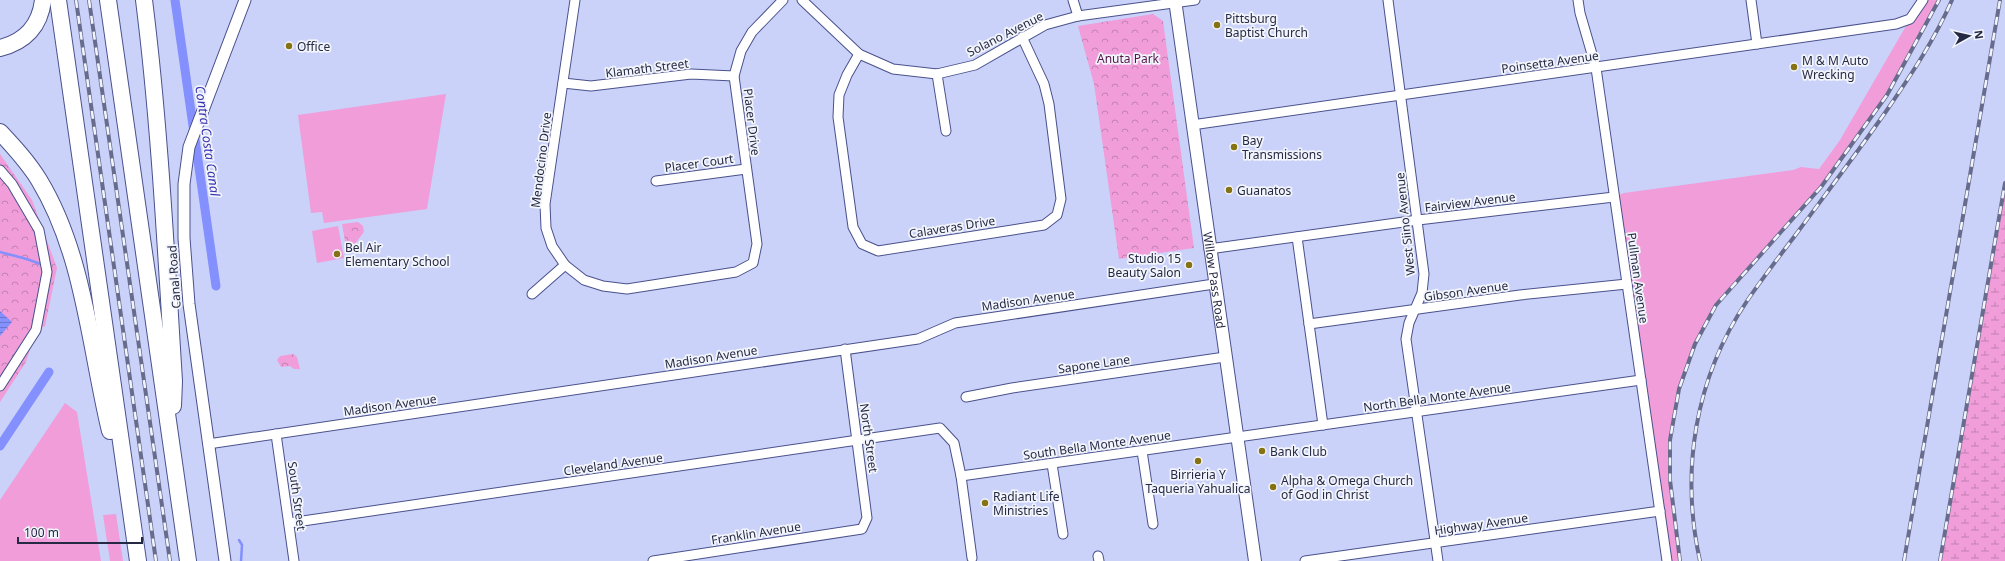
<svg xmlns="http://www.w3.org/2000/svg" width="2005" height="561" viewBox="0 0 2005 561" font-family="'Noto Sans',sans-serif">
<style>
.green{fill:#f09dda}
.wetland{fill:url(#wetland-marsh)}
.park{fill:url(#park-crowns)}
.water{fill:url(#water-rules)}
.lines{fill:none;stroke-linecap:round;stroke-linejoin:round}
.stream{stroke:#8390fd;stroke-width:2.5}
.canal{stroke:#8390fd;stroke-width:9}
.minor-casing{stroke:#4a518b;stroke-width:11}
.tertiary-casing{stroke:#4a518b;stroke-width:13}
.secondary-casing{stroke:#4a518b;stroke-width:14}
.motorway-casing{stroke:#4a518b;stroke-width:18}
.minor{stroke:#fff;stroke-width:9}
.tertiary{stroke:#fff;stroke-width:11}
.secondary{stroke:#fff;stroke-width:12}
.motorway{stroke:#fff;stroke-width:16}
.rail-casing{stroke:#676c8c;stroke-width:4}
.rail{stroke:#f3f5fc;stroke-width:2.5;stroke-dasharray:8;stroke-linecap:butt}
.poi-dot{fill:#857213;stroke:#f3f5fc;stroke-width:1.5}
.labels{text-anchor:middle;dominant-baseline:central;stroke-width:3.5;stroke-linejoin:round;paint-order:stroke}
.poi-label{font-size:12px;fill:#252943;stroke:#f3f5fc;text-anchor:start}
.street-label{font-size:12px;fill:#252943;stroke:#f3f5fc}
.park-label{font-size:12px;fill:#551549;stroke:#f3f5fc}
.water-label{font-size:13px;font-style:italic;fill:#3a34b1;stroke:#f3f5fc}
</style>
<defs>
<pattern id="wetland-marsh" width="20" height="14" patternUnits="userSpaceOnUse"><rect width="20" height="14" fill="#f09dda"/><path d="M1 5h8M5 5V1M11 12h8M15 12V8" fill="none" stroke="#c280b2"/></pattern>
<pattern id="park-crowns" width="20" height="18" patternUnits="userSpaceOnUse"><rect width="20" height="18" fill="#f09dda"/><path d="M2 6a3 3 0 1 1 6 0M12 15a3 3 0 1 1 6 0" fill="none" stroke="#c280b2"/></pattern>
<pattern id="water-rules" width="6" height="5" patternUnits="userSpaceOnUse"><rect width="6" height="5" fill="#8390fd"/><path d="M0 2.5h6" fill="none" stroke="#6b76ce"/></pattern>
</defs>
<rect width="100%" height="100%" fill="#cad2fa"/>
<g class="green">
<polygon points="1923,0 1939,0 1887,95 1821,187 1716,305 1695,344 1679,389 1670,440 1670,480 1680,561 1667,561 1614,197 1624,193 1793,170 1801,167 1819,169 1840,140 1910,19"/>
<polygon points="446,94 427,209 324,223 322,212 311,213 298,115"/>
<polygon points="338,226 344,258 317,263 312,231"/>
<polygon points="65,403 77,412 101,561 0,561 0,500"/>
<polygon points="116,514 123,561 110,561 103,515"/>
</g>
<polygon class="wetland" points="2005,185 2005,561 1940,561"/>
<g class="park">
<polygon points="1153,14 1163,21 1194,248 1119,259 1094,84 1078,26"/>
<polygon points="0,154 32,200 57,268 45,326 36,330 26,362 0,402"/>
<polygon points="358,222 363,226 364,232 354,245 346,247 342,224"/>
<polygon points="293,354 297,357 300,369 294,369 290,366 281,367 277,360 280,356"/>
</g>
<polygon class="water" points="0,311 12,322 0,336"/>
<g class="lines">
<g class="stream">
<path d="M0,252C14,256 27,258 40,264"/>
<polyline points="239,540 242,545 241,561"/>
</g>
<g class="canal">
<polyline points="175,0 216,286"/>
<polyline points="0,446 49,372"/>
</g>
<g class="minor-casing">
<g id="minor">
<polyline points="575,0 545,204 546,228 552,246 565,265 584,280 603,286 627,289 736,272 753,263 757,244 734,76 741,51 752,32 783,0"/>
<polyline points="802,0 859,54 893,69 937,74 975,65 1045,25 1078,16 1195,0"/>
<polyline points="1073,0 1078,16"/>
<polyline points="1388,0 1424,274 1422,293 1409,323 1406,339 1438,561"/>
<polyline points="1578,0 1580,13 1596,68 1667,561"/>
<polyline points="1751,0 1757,44"/>
<polyline points="859,54 847,75 839,95 838,117 853,227 862,244 878,251 1044,225 1057,215 1061,199 1049,104 1044,84 1022,37"/>
<polyline points="937,74 946,131"/>
<polyline points="563,83 591,86 691,74 734,76"/>
<polyline points="1192,125 1896,24 1910,19 1923,0"/>
<polyline points="0,170 12,184 39,230 47,272 36,330 0,386"/>
<polyline points="656,181 746,169"/>
<polyline points="1297,237 1323,425"/>
<polyline points="1209,249 1418,220 1614,197"/>
<polyline points="532,294 565,265"/>
<polyline points="1309,324 1520,295 1627,284"/>
<polyline points="966,397 1012,388 1225,357"/>
<polyline points="276,434 294,561"/>
<polyline points="208,444 918,339 955,323 1214,284"/>
<polyline points="1142,451 1153,524"/>
<polyline points="1052,464 1063,534"/>
<polyline points="961,476 1641,380"/>
<polyline points="289,523 940,428 954,443 961,476 972,558"/>
<polyline points="1098,556 1099,561"/>
<polyline points="653,561 862,529 867,518 845,349"/>
<polyline points="1305,561 1660,511"/>
</g>
</g>
<g class="tertiary-casing">
<polyline id="tertiary" points="225,561 189,304 184,238 184,184 189,147 245,0"/>
</g>
<g class="secondary-casing">
<g id="secondary">
<path id="s1" d="M1175,0L1255,561"/>
</g>
</g>
<g class="motorway-casing">
<g id="motorway">
<polyline points="58,0 138,561"/>
<polyline points="108,0 188,561"/>
<path d="M144,0C160,127 166,254 174,381L173,406"/>
<path d="M0,48C25,42 40,26 43,0"/>
<path d="M0,132C14,147 28,162 39,180C84,254 90,348 110,431"/>
</g>
</g>
<use href="#minor" class="minor"/>
<use href="#tertiary" class="tertiary"/>
<use href="#secondary" class="secondary"/>
<use href="#motorway" class="motorway"/>
<g class="rail-casing">
<g id="rail">
<polyline points="76,0 156,561"/>
<polyline points="89,0 170,561"/>
<polyline points="1680,561 1670,480 1670,440 1679,389 1695,344 1716,305 1821,187 1887,95 1939,0"/>
<path d="M1700,561C1680,471 1695,378 1747,301C1762,279 1778,258 1794,237C1825,195 1857,153 1887,110C1911,75 1935,39 1952,0"/>
<polyline points="1904,561 2000,0"/>
<polyline points="1940,561 2005,183"/>
</g>
</g>
<use href="#rail" class="rail"/>
</g>
<g class="poi-dot">
<circle cx="1217" cy="25" r="4"/>
<circle cx="289" cy="46" r="4"/>
<circle cx="1794" cy="67" r="4"/>
<circle cx="1234" cy="147" r="4"/>
<circle cx="1229" cy="190" r="4"/>
<circle cx="337" cy="254" r="4"/>
<circle cx="1189" cy="265" r="4"/>
<circle cx="1262" cy="451" r="4"/>
<circle cx="1198" cy="461" r="4"/>
<circle cx="1273" cy="487" r="4"/>
<circle cx="985" cy="503" r="4"/>
</g>
<g class="labels">
<g class="poi-label">
<text x="1225" y="18">Pittsburg<tspan x="1225" dy="14">Baptist Church</tspan></text>
<text x="297" y="46">Office</text>
<text x="1802" y="60">M &amp; M Auto<tspan x="1802" dy="14">Wrecking</tspan></text>
<text x="1242" y="140">Bay<tspan x="1242" dy="14">Transmissions</tspan></text>
<text x="1237" y="190">Guanatos</text>
<text x="345" y="247">Bel Air<tspan x="345" dy="14">Elementary School</tspan></text>
<text x="1181" y="258" text-anchor="end">Studio 15<tspan x="1181" dy="14">Beauty Salon</tspan></text>
<text x="1270" y="451">Bank Club</text>
<text x="1198" y="474" text-anchor="middle">Birrieria Y<tspan x="1198" dy="14">Taqueria Yahualica</tspan></text>
<text x="1281" y="480">Alpha &amp; Omega Church<tspan x="1281" dy="14">of God in Christ</tspan></text>
<text x="993" y="496">Radiant Life<tspan x="993" dy="14">Ministries</tspan></text>
</g>
<g class="street-label">
<text transform="translate(1005 34) rotate(-27)">Solano Avenue</text>
<text transform="translate(1550 62) rotate(-8)">Poinsetta Avenue</text>
<text transform="translate(647 68) rotate(-7)">Klamath Street</text>
<text transform="translate(752 122) rotate(83)">Placer Drive</text>
<text transform="translate(541 160) rotate(-83)">Mendocino Drive</text>
<text transform="translate(699 163) rotate(-8)">Placer Court</text>
<text transform="translate(1470 202) rotate(-7)">Fairview Avenue</text>
<text transform="translate(1405 224) rotate(-96)">West Siino Avenue</text>
<text transform="translate(952 227) rotate(-9)">Calaveras Drive</text>
<text transform="translate(174 277) rotate(-94)">Canal Road</text>
<text transform="translate(1638 278) rotate(82)">Pullman Avenue</text>
<text stroke="none"><textPath href="#s1" startOffset="283">Willow Pass Road</textPath></text>
<text transform="translate(1466 291) rotate(-8)">Gibson Avenue</text>
<text transform="translate(1028 300) rotate(-8)">Madison Avenue</text>
<text transform="translate(711 357) rotate(-9)">Madison Avenue</text>
<text transform="translate(1094 364) rotate(-8)">Sapone Lane</text>
<text transform="translate(1437 397) rotate(-8)">North Bella Monte Avenue</text>
<text transform="translate(390 405) rotate(-8)">Madison Avenue</text>
<text transform="translate(869 438) rotate(82)">North Street</text>
<text transform="translate(1097 445) rotate(-8)">South Bella Monte Avenue</text>
<text transform="translate(613 464) rotate(-8)">Cleveland Avenue</text>
<text transform="translate(297 496) rotate(82)">South Street</text>
<text transform="translate(1481 524) rotate(-8)">Highway Avenue</text>
<text transform="translate(756 533) rotate(-9)">Franklin Avenue</text>
</g>
<g class="park-label">
<text x="1128" y="58">Anuta Park</text>
</g>
<g class="water-label">
<text transform="translate(208 141) rotate(82)">Contra Costa Canal</text>
</g>
</g>
<g transform="translate(1969 36) rotate(82)" stroke="#f3f5fc" stroke-width="3" paint-order="stroke">
<path d="M0-3L7 15L0 10L-7 15Z" fill="#252943"/>
<text y="-6" font-size="11" font-weight="bold" text-anchor="middle" fill="#252943">N</text>
</g>
<path d="M18 537v6h124v-6" fill="none" stroke="#252943" stroke-width="2"/>
<text x="24" y="537" font-size="12" fill="#252943" stroke="#f3f5fc" stroke-width="3" paint-order="stroke">100 m</text>
</svg>
